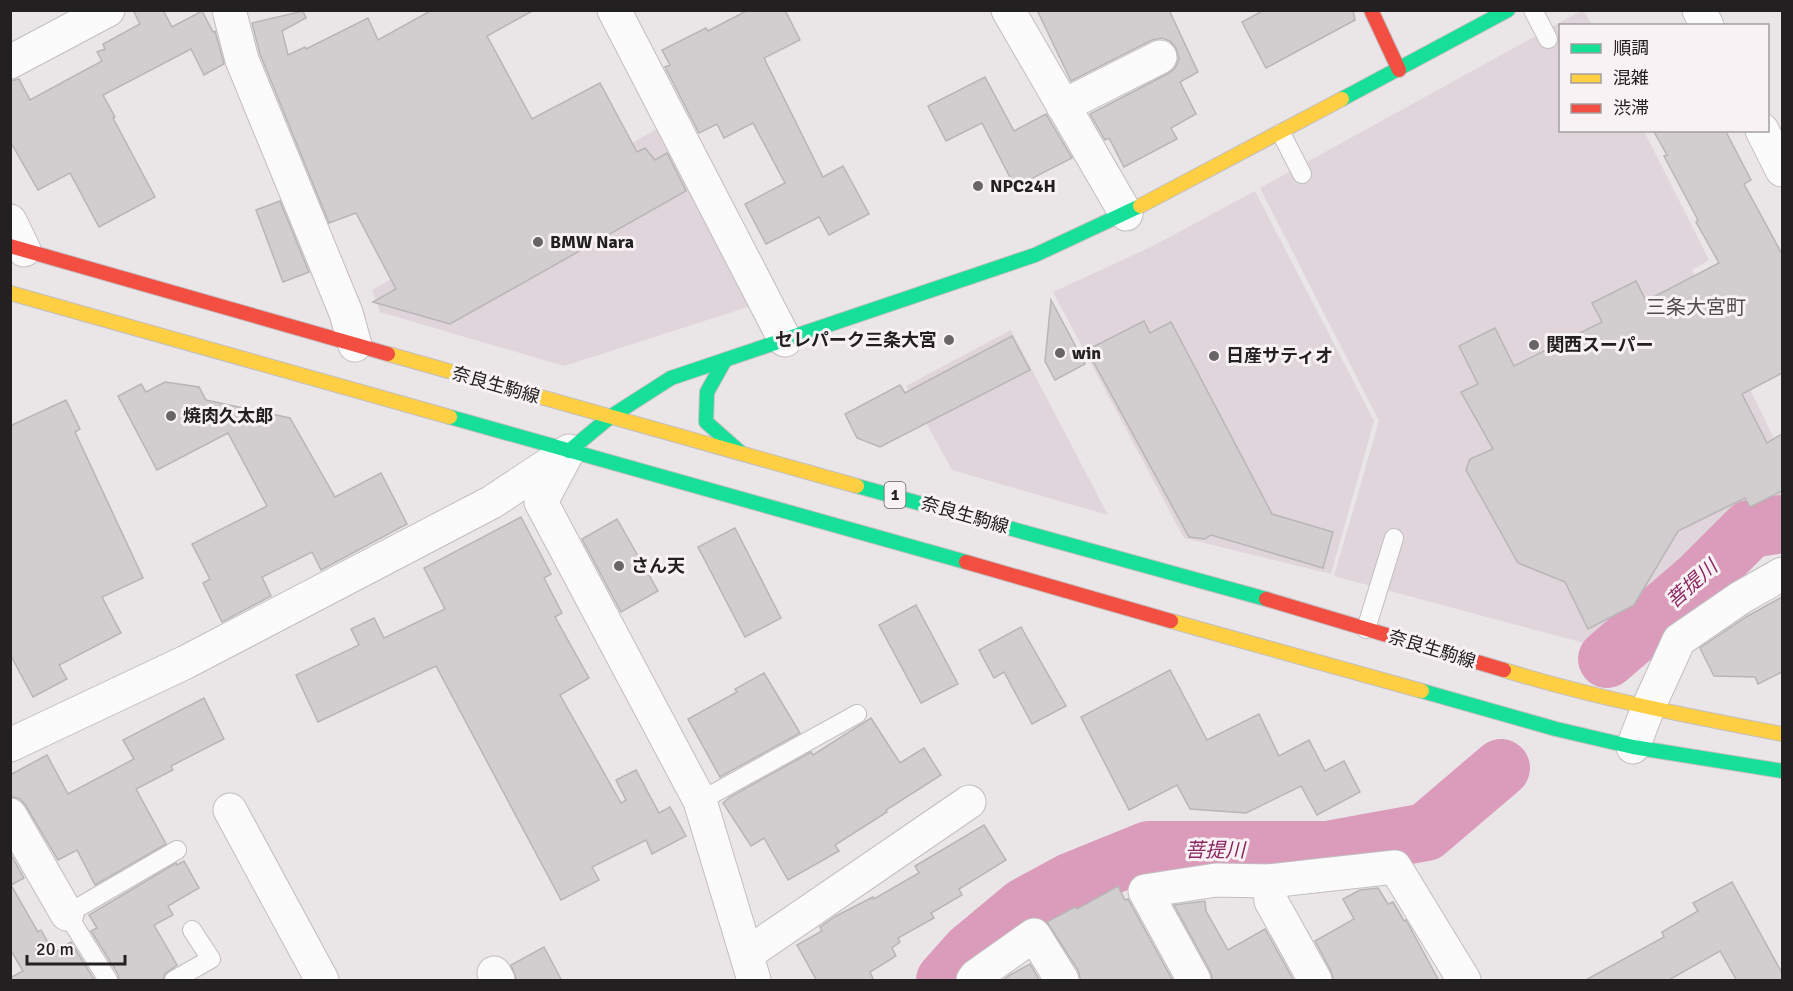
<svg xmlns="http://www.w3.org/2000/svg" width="1793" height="991" viewBox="0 0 1793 991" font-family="Signika,'Noto Sans JP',sans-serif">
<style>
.built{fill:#e0d5da}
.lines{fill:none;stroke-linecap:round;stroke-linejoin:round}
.river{stroke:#db9cbb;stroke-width:58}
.building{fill:#d2ced0;stroke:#b8b5b6;stroke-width:1.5}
.lane-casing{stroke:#c2bebf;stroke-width:20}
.street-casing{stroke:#c2bebf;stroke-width:35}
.fast-casing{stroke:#c2bebf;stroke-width:16}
.slow-casing{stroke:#c2bebf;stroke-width:16}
.jam-casing{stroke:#c2bebf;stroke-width:16}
.lane{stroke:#fcfbfb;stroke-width:18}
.street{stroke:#fcfbfb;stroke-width:33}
.fast{stroke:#16e098;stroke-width:14}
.slow{stroke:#ffcf43;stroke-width:14}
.jam{stroke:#f24e42;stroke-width:14}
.poi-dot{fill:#696566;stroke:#f8f2f4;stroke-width:2}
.labels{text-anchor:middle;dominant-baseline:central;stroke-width:6;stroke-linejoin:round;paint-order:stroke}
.shield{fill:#f8f2f4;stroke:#635f60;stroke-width:1.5}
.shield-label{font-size:16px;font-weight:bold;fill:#232021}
.poi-label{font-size:18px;font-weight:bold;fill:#232021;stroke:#f8f2f4;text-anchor:start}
.street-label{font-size:18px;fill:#232021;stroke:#f8f2f4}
.neighbourhood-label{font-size:20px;fill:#514c4e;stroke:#f8f2f4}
.water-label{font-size:20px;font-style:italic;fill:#8d2662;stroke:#f8f2f4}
</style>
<rect width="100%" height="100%" fill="#eae5e7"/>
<g class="built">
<polygon points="1581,11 1584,11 1592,25 1560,26 1560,130 1644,131 1709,260 1692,270 1782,455 1782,503 1701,545 1610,650 1334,576 1379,421 1260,188"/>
<polygon points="662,126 754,305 564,366 380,312 372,290"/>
<polygon points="1255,191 1374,421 1331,574 1184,538 1053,292 1153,246"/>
<polygon points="1011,330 1108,515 952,470 906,386"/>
</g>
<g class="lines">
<g class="river">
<polyline points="1607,659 1700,579 1750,529 1782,524"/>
<polyline points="945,980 970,952 1024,907 1070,882 1149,850 1327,850 1426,832 1501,768"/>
</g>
</g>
<g class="building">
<polygon points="133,10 163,10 172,27 202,11 213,32 215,31 224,64 204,75 191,49 103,95 115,117 113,118 155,197 99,227 70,173 38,190 10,141 10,81 19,79 30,100 102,61 97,52 105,49 103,44 140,24"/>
<polygon points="432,10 534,10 487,36 532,119 600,83 637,152 645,148 655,160 667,153 686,191 450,324 373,302 396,289 356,213 329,223 260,54 252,23 303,11 306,18 282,31 288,55 305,47 306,49 368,18 378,40"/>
<polygon points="748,10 785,10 800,40 764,58 823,177 843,166 869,214 829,235 819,217 766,244 745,204 785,183 753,123 724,138 717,124 699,133 665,67 670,65 662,50 706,28 708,31"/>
<polygon points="1037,10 1169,10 1198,72 1180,82 1196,114 1171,128 1177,139 1124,167 1109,138 1105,140 1090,114 1169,73 1175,68 1179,59 1176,48 1170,41 1162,38 1152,40 1071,81"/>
<polygon points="1264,10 1353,10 1355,20 1266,68 1242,22"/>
<polygon points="985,77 1014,131 1046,114 1072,158 1015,187 982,123 946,141 928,106"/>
<polygon points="1653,130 1725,130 1751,180 1744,184 1782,254 1782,373 1742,394 1767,443 1782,434 1782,491 1750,507 1745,498 1678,531 1634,605 1588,629 1565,582 1518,563 1466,470 1470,459 1493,449 1461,392 1478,384 1459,346 1495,328 1514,366 1602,322 1592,303 1636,281 1646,301 1719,263 1696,222 1698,220 1664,156 1667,155"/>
<polygon points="280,201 309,272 283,282 256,210"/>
<polygon points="1051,300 1085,364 1055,380 1045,361"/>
<polygon points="1144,321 1150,333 1171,322 1272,514 1333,532 1323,568 1211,535 1205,539 1189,537 1087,350"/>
<polygon points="1012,336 1030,370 880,447 857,438 845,414 900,385 905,393"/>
<polygon points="165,382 199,387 206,400 290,418 335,497 381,473 407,524 321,570 312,552 262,577 271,596 222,622 203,583 210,579 192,544 267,506 228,433 157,470 118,396 141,384 146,392"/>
<polygon points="66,400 80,429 75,432 143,578 102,597 121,633 59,665 67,679 33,697 10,654 10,426"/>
<polygon points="521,517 551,574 544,578 562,613 555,617 589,678 560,695 621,803 626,800 616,780 636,770 659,813 670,807 686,836 652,854 646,840 592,867 599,880 561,900 436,666 318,722 296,675 359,645 351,629 374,618 384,638 445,609 424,568"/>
<polygon points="617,519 658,591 621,612 582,539"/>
<polygon points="735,528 781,618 745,637 698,547"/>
<polygon points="1782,597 1782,672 1758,684 1755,677 1714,676 1700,648 1746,617"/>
<polygon points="916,605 958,684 921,703 879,625"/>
<polygon points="1021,627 1066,706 1032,724 1004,672 994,678 979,650"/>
<polygon points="1170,670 1207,740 1259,714 1279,756 1309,740 1325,771 1344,761 1360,792 1317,815 1301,786 1246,813 1190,809 1177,785 1129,810 1081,717"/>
<polygon points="764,673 800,733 720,777 688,719 737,692 735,689"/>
<polygon points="204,698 224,739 171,766 173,770 136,789 166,844 95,885 77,850 58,860 26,806 20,799 10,796 10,775 47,755 68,794 134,759 123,740"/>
<polygon points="871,718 900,763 924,748 941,775 886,810 887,812 835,845 839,851 788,880 764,838 751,846 723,803 730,797 811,752 813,755"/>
<polygon points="984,825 1006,860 959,889 962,895 931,913 934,918 898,938 900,942 892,948 896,956 870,972 874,981 817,981 797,945 822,931 820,927 836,916 873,897 874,899 919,873 915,866"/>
<polygon points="10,853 24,878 11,885 38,932 41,930 54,953 71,942 95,981 10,981 10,978 23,971 10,949"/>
<polygon points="184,861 199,888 168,906 173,915 154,925 177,965 165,974 163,981 119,981 118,974 91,931 97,928 89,915 176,863 177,865"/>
<polygon points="1732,882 1782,973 1782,981 1737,981 1720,951 1667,981 1584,981 1664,937 1662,932 1698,911 1693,903"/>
<polygon points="1118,886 1125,900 1128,899 1173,981 1081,981 1078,970 1047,922 1075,907 1077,909"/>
<polygon points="1378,888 1388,904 1393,902 1404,921 1406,920 1439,981 1334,981 1331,971 1315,941 1354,919 1343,899 1360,890"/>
<polygon points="1205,901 1206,911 1228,950 1265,929 1294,981 1213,981 1210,971 1174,905"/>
<polygon points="544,947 562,981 517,981 511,965"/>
<polygon points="1030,964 1040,981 1002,981 1010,975"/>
</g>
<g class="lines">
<g class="lane-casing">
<g id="lane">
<polyline points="1533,10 1548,39"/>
<polyline points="1281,133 1302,174"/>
<polyline points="1366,629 1394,538"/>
<polyline points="700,801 857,714"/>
<polyline points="108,980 67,914 177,850"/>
<polyline points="174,980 211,959 192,930"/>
</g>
</g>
<g class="street-casing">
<g id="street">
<polyline points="229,10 242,60 346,313 355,345"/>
<polyline points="614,10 785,340"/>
<polyline points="1008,10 1126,214"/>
<polyline points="1699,10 1707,26"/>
<polyline points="10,62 108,10"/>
<polyline points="1063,106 1160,57"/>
<polyline points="1762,130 1782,170"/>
<polyline points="10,221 24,250"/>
<polyline points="566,455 541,502 700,801 754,980"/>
<polyline points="10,745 186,662 492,502 569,451"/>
<polyline points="1633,747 1648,708 1679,640 1740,598 1782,574"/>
<polyline points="230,810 322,980"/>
<polyline points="10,815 67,914"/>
<polyline points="1269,881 1271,901 1315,980"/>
<polyline points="747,954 969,802"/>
<polyline points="494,973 498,980"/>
<polyline points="973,980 976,976 1034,935 1062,980"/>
<polyline points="1194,980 1145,891 1216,880 1269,881 1395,867 1464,980"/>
</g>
</g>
<g class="fast-casing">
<g id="fast">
<polyline points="1342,99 1508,10"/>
<polyline points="725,360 707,392 706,422 741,453"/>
<polyline points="450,417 966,562"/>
<polyline points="569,451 610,417 671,378 1035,255 1140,206"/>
<polyline points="857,486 1266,599"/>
<polyline points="1422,691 1556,729 1633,747 1782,771"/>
</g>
</g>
<g class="slow-casing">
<g id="slow">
<polyline points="1140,206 1342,99"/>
<polyline points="10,293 450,417"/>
<polyline points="388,354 857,486"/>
<polyline points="1171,621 1422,691"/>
<path d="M1504,670C1595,698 1688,716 1782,734"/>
</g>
</g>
<g class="jam-casing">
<g id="jam">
<polyline points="1371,10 1399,70"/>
<polyline points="10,246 388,354"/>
<polyline points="966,562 1171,621"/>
<polyline points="1266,599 1504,670"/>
</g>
</g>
<use href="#lane" class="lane"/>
<use href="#street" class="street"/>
<use href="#fast" class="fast"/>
<use href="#slow" class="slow"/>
<use href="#jam" class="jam"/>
</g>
<g class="poi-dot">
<circle cx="978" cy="186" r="6"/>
<circle cx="538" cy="242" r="6"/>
<circle cx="949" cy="340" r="6"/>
<circle cx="1534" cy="345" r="6"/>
<circle cx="1060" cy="353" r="6"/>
<circle cx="1214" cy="356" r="6"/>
<circle cx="171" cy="416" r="6"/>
<circle cx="619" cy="566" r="6"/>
</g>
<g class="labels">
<rect class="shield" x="884.5" y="482" width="21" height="26" rx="4.5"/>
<g class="shield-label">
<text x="895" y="495">1</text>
</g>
<g class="poi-label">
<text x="990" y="186">NPC24H</text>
<text x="550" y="242">BMW Nara</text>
<text x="937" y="340" text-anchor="end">セレパーク三条大宮</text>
<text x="1546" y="345">関西スーパー</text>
<text x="1072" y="353">win</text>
<text x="1226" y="356">日産サティオ</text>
<text x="183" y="416">焼肉久太郎</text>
<text x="631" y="566">さん天</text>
</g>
<g class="street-label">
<text transform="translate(496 385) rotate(16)">奈良生駒線</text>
<text transform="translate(965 515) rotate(16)">奈良生駒線</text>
<text transform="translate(1432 649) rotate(17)">奈良生駒線</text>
</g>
<g class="neighbourhood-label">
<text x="1696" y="307">三条大宮町</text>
</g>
<g class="water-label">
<text transform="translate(1692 584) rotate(-42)">菩提川</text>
<text x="1215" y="850">菩提川</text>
</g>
</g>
<rect width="1793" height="991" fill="none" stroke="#232021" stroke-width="24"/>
<rect x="1559" y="24" width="210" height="108" fill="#f8f2f4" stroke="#a39ea0" stroke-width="1.5"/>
<rect x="1571" y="44" width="30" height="9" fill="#16e098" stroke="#a39ea0" stroke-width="1.5"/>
<text x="1613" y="54" font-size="18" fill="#232021">順調</text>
<rect x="1571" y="74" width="30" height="9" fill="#ffcf43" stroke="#a39ea0" stroke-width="1.5"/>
<text x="1613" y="84" font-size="18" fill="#232021">混雑</text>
<rect x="1571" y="104" width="30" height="9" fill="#f24e42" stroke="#a39ea0" stroke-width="1.5"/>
<text x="1613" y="114" font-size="18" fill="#232021">渋滞</text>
<path d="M27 955v9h98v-9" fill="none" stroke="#232021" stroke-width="3"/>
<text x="36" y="955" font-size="18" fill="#232021" stroke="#f8f2f4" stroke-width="4.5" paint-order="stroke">20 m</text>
</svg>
